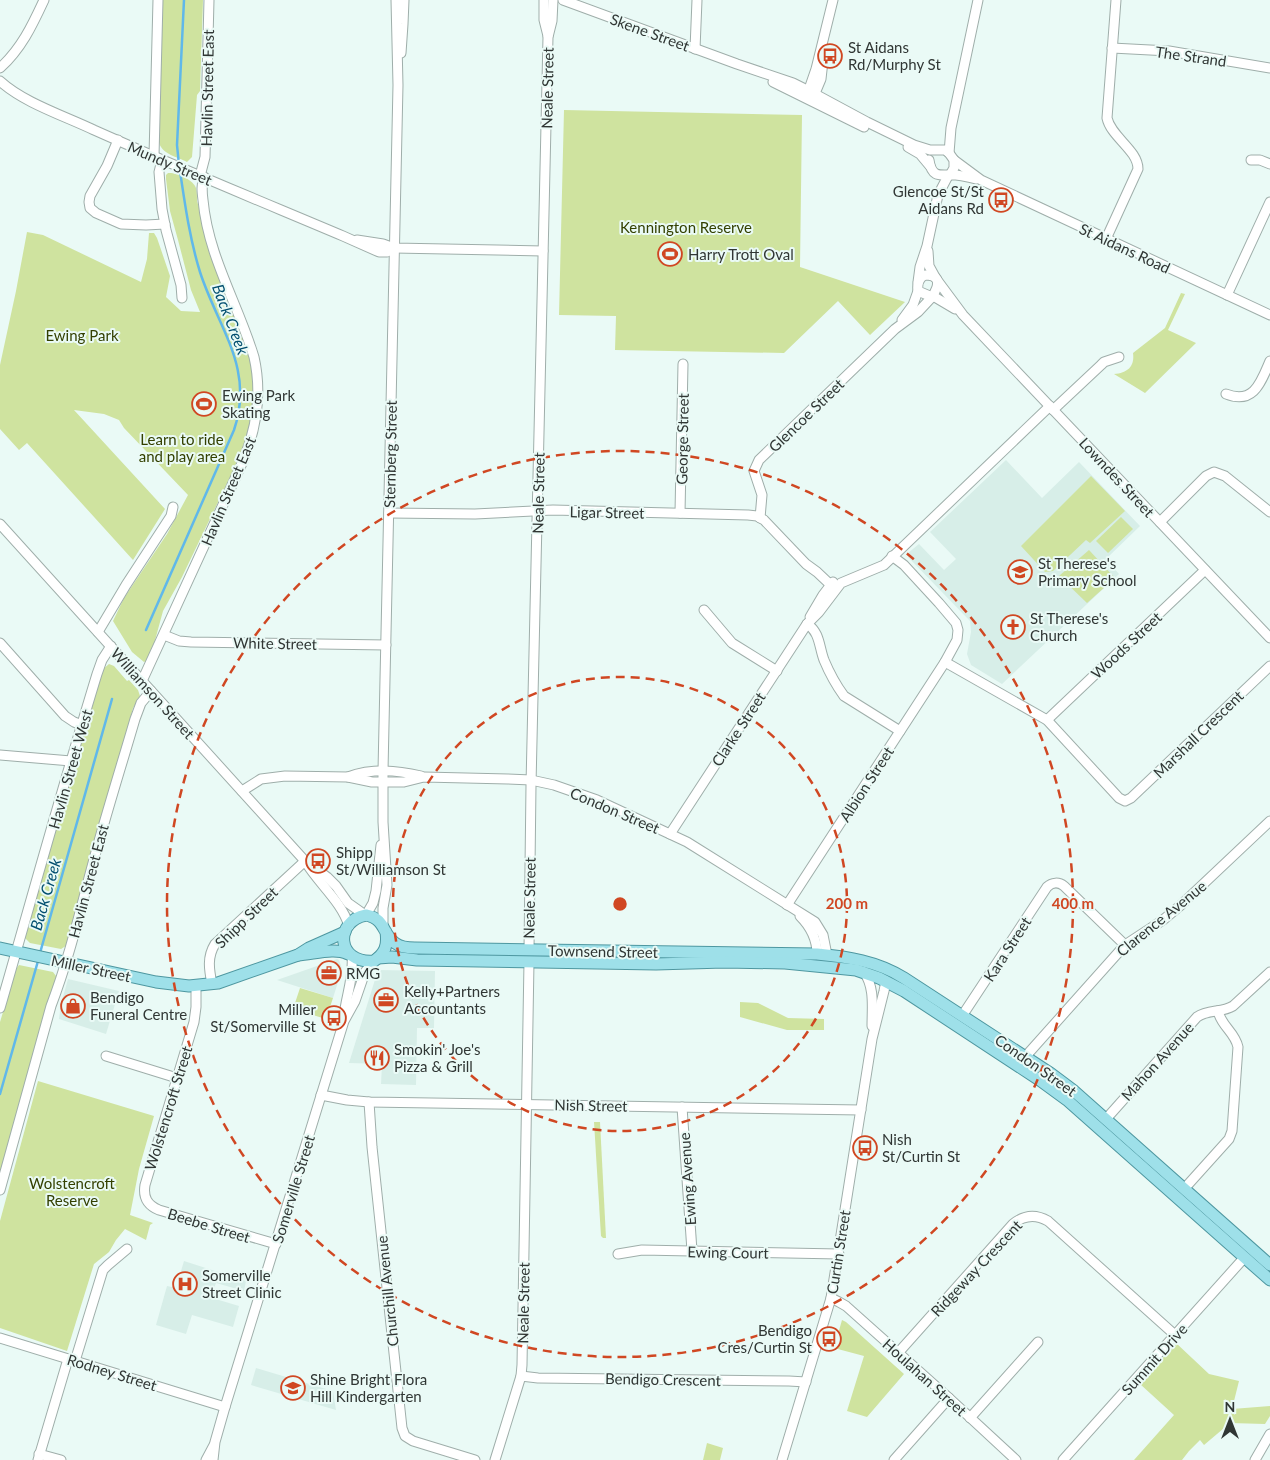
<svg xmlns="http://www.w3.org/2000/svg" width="1270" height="1460" viewBox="0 0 1270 1460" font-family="Lato,sans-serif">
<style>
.built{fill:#d7eee8}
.green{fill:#cfe39f}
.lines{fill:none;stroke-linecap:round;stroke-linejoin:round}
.stream{stroke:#60b8ea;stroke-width:2.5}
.minor-casing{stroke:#9faeaa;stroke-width:11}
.major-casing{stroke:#4e97a0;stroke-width:13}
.minor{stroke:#fff;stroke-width:9}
.major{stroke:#9ee0e9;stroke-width:11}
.ring{fill:none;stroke:#d04722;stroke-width:2.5;stroke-dasharray:9 6}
.labels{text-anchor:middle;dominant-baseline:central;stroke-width:4;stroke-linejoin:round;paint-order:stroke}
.street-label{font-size:15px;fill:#303634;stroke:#eafaf6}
.poi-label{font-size:15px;fill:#303634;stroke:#eafaf6;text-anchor:start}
.park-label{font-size:15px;fill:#334000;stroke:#eafaf6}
.water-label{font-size:16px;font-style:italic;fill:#024e6f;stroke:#eafaf6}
.centre{fill:#d04722;stroke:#eafaf6;stroke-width:2.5}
.ring-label{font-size:15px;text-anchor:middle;font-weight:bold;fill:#d04722;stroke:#eafaf6;stroke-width:4;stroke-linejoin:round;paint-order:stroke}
</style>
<rect width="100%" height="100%" fill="#eafaf6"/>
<g class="built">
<polygon points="1006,460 1042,498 1079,462 1140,526 1106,559 1119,574 1002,684 971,665 967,654 971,632 970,621 908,557 908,553 919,544 944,570 956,559 930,532"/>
<polygon points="337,959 339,960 342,969 333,998 277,980"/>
<polygon points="378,970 435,971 434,1028 417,1028 416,1085 381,1084 382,1064 349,1063"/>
<polygon points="68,979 119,991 106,1034 59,1019 61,1004"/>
<polygon points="184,1261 246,1281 244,1291 216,1283 214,1288 211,1288 209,1297 239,1306 233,1327 192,1315 186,1334 156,1325 167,1286 176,1288"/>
<polygon points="256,1368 333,1391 336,1410 251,1385"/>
</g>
<g class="green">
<path d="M162,0H203L200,91L197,95L192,157L187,162C178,157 161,154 159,142Z"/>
<polygon points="564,110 802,115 800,267 905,302 870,335 838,301 784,353 615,350 616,316 559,315"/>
<path d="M168,173C176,172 194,180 196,188C197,192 197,197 197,201L220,277L253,358L257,402L247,437L233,471L182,577L163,611L151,655L148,660L144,662L132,652L113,621L124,598L167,534L188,495L124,428L119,420L104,414L74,410L165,509L133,560L27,443L19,450L0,429V365L16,291L27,232L43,235L141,282L147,259L149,233H154L157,238L170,276L166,297L181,311L200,312L191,290L178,240L170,211L166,179V175Z"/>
<path d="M1181,293L1185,294L1168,330L1196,343L1145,393L1114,374C1127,373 1135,367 1133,353L1165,328Z"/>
<polygon points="1091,476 1125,511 1090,543 1086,540 1053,571 1045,572 1021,546"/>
<polygon points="1121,517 1133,529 1108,553 1096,541"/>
<polygon points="1089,550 1115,578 1087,603 1059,576"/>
<polygon points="109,664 114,666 127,681 129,680 138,690 140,696 133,708 69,944 61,949 30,943 24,937 102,670"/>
<polygon points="19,965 53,972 56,976 58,977 0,1178 0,1022 16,969"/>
<polygon points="300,988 333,998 326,1019 293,1009"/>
<polygon points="740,1002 758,1003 788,1018 824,1019 824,1030 787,1030 740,1017"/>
<polygon points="38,1081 154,1116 139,1169 130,1215 153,1223 150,1225 146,1240 125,1229 116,1240 109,1252 94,1264 67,1351 0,1328 0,1221"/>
<polygon points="594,1122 600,1122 606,1238 603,1238 601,1236"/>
<polygon points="842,1320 846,1322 904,1374 867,1417 847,1411 864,1356 834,1348"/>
<polygon points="1176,1343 1209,1374 1239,1381 1232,1409 1270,1406 1270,1416 1265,1424 1230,1423 1204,1445 1200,1440 1189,1451 1182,1460 1134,1460 1174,1415 1140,1384"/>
<polygon points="707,1443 723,1448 720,1460 703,1460"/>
</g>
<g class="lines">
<g class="stream">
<polyline points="179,165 177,145 184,0"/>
<path d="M146,630L234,430C255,368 218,328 200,272C190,240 185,205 180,171"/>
<polyline points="40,953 112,699"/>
<polyline points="0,1094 38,961"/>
</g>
<g class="minor-casing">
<g id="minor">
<polyline points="544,0 544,20 548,36"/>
<polyline points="563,0 737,64 793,83 815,94 867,122 914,145 930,150 945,150 949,153 954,160 954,168 950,175"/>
<polyline points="1112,48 1169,51 1270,68"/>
<polyline points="695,49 697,0"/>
<polyline points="401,53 403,24 404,0"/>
<path d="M0,68C21,49 32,26 44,0"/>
<path d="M0,81C24,103 65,116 94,130C177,167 260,201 343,236L379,252H387L394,248"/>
<polyline points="773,82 864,127"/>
<polyline points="807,95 816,69 833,0"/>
<polyline points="813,98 821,79 823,61"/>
<polyline points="118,140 107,166 90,196 89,202 90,208 96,213 121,224 146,225 165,224"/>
<polyline points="908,147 920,154 930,166"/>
<polyline points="949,153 951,128 978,0"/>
<polyline points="154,156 158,0"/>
<polyline points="162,160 159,172 162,209 166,230 181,285 182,298"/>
<path d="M929,160C932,180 942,174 956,175C963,176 969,177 976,179"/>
<polyline points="954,160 981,180 1270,315"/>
<polyline points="1251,160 1260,160 1270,164"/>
<polyline points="200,176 205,157 209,0"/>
<path d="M1106,239L1138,169C1138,150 1111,137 1107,118L1116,0"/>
<polyline points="357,240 383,244 394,248 543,251"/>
<polyline points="928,251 929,266 935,277"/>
<path d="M925,275C942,275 939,286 932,297L918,291C917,284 918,278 925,275Z"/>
<polyline points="937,280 963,315 1270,638"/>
<polyline points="918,282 920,267 927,246 938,195 948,176"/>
<polyline points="1227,295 1270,202"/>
<polyline points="933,296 955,309"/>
<polyline points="902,320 913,305 918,291"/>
<path d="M1226,394C1254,405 1261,382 1270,361"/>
<polyline points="1053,410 1101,365 1104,362 1119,357"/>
<polyline points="389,513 475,514 553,510 748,515 757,516 764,520 806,564 817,572 835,589"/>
<polyline points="680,513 683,364"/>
<polyline points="760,518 762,495 754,471 759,460 895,329 918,312 932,297"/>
<polyline points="1160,522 1206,476 1214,472 1225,476 1270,512"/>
<path d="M0,524L305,861C318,883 342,902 349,926"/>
<polyline points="704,610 732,643 777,671"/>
<polyline points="810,617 823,595 833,582"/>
<path d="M807,624C820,632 819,647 824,660C829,672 836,685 844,696L900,731"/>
<polyline points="98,632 126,585 171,516 173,507"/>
<polyline points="164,635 179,641 191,642 386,645"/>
<polyline points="0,643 65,716 74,722 82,725"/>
<polyline points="945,662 1047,720 1119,798 1125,801 1131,798 1270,666"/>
<path d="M142,681L244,459C257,426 262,392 254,357C238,304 208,256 203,200C202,192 201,185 204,177"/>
<polyline points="1047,720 1205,570"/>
<polyline points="0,755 71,761"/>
<path d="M348,777C373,768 396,770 421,776"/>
<polyline points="242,791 261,779 285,776 348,777 372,782 404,782 424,777 508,779 531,780 554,785 597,800 687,842 815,922 823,935 827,955"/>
<polyline points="670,834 807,624 819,612 841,583 884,565 1050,406"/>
<polyline points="308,863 327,877 336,886 348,903 365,915"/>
<polyline points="787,905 945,662 957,640 958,630 956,623 939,603 904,565 892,556"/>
<polyline points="366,915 373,903 376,891 381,845"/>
<path d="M800,916C811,927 817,939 817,954"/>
<polyline points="383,926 383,908 387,885 383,822 383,771 398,85 396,0"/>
<polyline points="529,950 531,785 548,37 552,21 553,0"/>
<path d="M864,972C875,988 872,1007 872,1026"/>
<path d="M212,984C209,969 207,957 215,944L305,861"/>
<path d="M196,986V1007L194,1022L145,1185C143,1197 147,1205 159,1210L276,1244"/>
<path d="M0,1008C32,897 63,785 97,674L102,660L111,646"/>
<path d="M344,1016C346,996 354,977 352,957"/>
<path d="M962,1016L1047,887C1052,882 1059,882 1064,886L1125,945"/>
<polyline points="106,1056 177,1078"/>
<polyline points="1025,1057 1125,945 1163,920 1181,905 1270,821"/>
<polyline points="321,1095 347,1100 369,1102 861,1110"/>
<polyline points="369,1102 372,1147 402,1428 405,1436 413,1441 475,1460"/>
<polyline points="682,1107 692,1251"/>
<path d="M1106,1119L1197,1017C1208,1009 1222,1013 1233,1006L1270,972"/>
<path d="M1184,1189L1229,1139L1232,1131L1238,1047C1235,1032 1221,1026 1218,1011"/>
<path d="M0,1190L51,1006C69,959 80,911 93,863C106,814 121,767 135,719L141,703L151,691"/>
<polyline points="618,1254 642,1250 839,1254"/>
<polyline points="831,1298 839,1302 846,1306 949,1398 1016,1460"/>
<polyline points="0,1338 225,1407"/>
<path d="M898,1353L1013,1224C1024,1215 1036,1214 1048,1221L1175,1335"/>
<polyline points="75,1361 103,1270 108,1265 127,1249"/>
<polyline points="521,1376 538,1378 789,1381 806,1382"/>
<polyline points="970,1418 1038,1342"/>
<polyline points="39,1454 61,1460"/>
<polyline points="38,1460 68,1359"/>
<polyline points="206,1460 214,1445"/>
<polyline points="213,1460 215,1442 225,1407 344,1021 355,1001 365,972 374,961"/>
<polyline points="495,1460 521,1376 522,1365 529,962"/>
<polyline points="782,1460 831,1298 872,1039 884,991 886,981"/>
<polyline points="894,1460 949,1398"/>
<polyline points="1063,1460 1244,1258"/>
<polyline points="1255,1460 1270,1434"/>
</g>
</g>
<g class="major-casing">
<g id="major">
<path d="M386,932C388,946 385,953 374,961C336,964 334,921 366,915C386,919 382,934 395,943C400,947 408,948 415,948L817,954C848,957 877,961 904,978L1050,1073L1074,1091L1270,1265"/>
<polyline points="0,948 156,982 189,986 218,983 298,955 309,948 345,932"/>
<path d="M298,955C314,954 335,947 348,954"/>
<polyline points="378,958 392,957 417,960 656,964 724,962 785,963 856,970 879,978 904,991 1041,1081 1067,1100 1270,1280"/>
</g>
</g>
<use href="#minor" class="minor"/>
<use href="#major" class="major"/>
</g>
<g class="ring">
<circle cx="620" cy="904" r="227"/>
<circle cx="620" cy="904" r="453"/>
</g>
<defs>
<g id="bus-ring" transform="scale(1.25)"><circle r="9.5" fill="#eafaf6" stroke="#d04722" stroke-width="1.5"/><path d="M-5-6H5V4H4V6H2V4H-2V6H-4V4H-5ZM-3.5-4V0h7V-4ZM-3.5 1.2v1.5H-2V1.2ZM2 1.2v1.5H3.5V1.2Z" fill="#d04722"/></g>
<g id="stadium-ring" transform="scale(1.25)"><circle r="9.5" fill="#eafaf6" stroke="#d04722" stroke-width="1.5"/><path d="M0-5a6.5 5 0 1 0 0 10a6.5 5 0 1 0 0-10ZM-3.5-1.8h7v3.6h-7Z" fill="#d04722"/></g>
<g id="school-ring" transform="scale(1.25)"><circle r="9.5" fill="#eafaf6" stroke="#d04722" stroke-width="1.5"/><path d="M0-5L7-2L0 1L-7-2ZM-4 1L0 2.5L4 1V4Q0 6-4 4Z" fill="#d04722"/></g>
<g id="church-ring" transform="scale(1.25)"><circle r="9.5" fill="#eafaf6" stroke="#d04722" stroke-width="1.5"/><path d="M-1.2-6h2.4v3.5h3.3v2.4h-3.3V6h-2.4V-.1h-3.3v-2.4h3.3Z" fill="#d04722"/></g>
<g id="office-ring" transform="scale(1.25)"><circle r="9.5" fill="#eafaf6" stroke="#d04722" stroke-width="1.5"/><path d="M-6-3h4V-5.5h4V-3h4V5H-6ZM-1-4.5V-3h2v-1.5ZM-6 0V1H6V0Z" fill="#d04722"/></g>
<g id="shop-ring" transform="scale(1.25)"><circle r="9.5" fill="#eafaf6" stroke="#d04722" stroke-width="1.5"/><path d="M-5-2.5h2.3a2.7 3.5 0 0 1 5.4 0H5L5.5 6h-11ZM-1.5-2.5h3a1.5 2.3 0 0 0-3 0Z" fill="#d04722"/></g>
<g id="restaurant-ring" transform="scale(1.25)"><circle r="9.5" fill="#eafaf6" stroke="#d04722" stroke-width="1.5"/><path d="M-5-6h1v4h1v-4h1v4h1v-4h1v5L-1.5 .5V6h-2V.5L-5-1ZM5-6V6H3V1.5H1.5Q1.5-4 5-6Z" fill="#d04722"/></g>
<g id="hospital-ring" transform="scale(1.25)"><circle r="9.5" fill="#eafaf6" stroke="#d04722" stroke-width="1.5"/><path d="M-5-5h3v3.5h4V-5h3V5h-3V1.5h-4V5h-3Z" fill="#d04722"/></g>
</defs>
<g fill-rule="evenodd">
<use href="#bus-ring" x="830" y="56"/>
<use href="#bus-ring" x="1001" y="200"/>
<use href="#stadium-ring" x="670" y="254"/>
<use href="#stadium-ring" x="204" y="404"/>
<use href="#school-ring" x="1020" y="572"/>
<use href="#church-ring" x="1013" y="627"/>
<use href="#bus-ring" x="318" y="861"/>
<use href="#office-ring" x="329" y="973"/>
<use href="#office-ring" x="386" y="1000"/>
<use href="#shop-ring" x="73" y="1006"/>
<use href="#bus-ring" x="334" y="1018"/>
<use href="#restaurant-ring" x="377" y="1058"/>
<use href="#bus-ring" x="865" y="1148"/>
<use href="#hospital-ring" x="185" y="1284"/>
<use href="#bus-ring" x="829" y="1339"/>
<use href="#school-ring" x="293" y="1388"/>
</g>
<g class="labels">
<g class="street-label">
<text transform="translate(650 32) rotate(20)">Skene Street</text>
<text transform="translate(1191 56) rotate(8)">The Strand</text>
<text transform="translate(207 88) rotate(-89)">Havlin Street East</text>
<text transform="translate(547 88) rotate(-89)">Neale Street</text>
<text transform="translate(170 163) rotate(23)">Mundy Street</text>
<text transform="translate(1125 248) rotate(25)">St Aidans Road</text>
<text transform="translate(806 415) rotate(-44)">Glencoe Street</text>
<text transform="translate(682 439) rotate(-89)">George Street</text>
<text transform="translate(390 454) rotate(-89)">Sternberg Street</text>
<text transform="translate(1117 477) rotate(47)">Lowndes Street</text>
<text transform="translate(228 491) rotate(-67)">Havlin Street East</text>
<text transform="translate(538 493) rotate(-89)">Neale Street</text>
<text transform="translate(607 512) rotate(1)">Ligar Street</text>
<text transform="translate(275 643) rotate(1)">White Street</text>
<text transform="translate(1126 645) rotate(-43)">Woods Street</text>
<text transform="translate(153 693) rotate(48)">Williamson Street</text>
<text transform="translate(738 729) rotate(-57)">Clarke Street</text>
<text transform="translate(1198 734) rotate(-44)">Marshall Crescent</text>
<text transform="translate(70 769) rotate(-74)">Havlin Street West</text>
<text transform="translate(866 784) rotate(-57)">Albion Street</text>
<text transform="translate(615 810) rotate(23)">Condon Street</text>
<text transform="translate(88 881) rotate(-75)">Havlin Street East</text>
<text transform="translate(529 898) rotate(-89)">Neale Street</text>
<text transform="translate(246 917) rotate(-44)">Shipp Street</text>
<text transform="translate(1161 918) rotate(-39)">Clarence Avenue</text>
<text transform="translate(1007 949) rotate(-57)">Kara Street</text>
<text transform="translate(603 951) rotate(1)">Townsend Street</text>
<text transform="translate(91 968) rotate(12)">Miller Street</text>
<text transform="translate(1157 1061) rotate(-48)">Mahon Avenue</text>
<text transform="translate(1036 1065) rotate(35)">Condon Street</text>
<text transform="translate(591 1105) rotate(1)">Nish Street</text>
<text transform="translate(168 1108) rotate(-73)">Wolstencroft Street</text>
<text transform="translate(687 1179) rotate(-94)">Ewing Avenue</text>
<text transform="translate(293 1189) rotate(-73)">Somerville Street</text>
<text transform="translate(209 1225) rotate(17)">Beebe Street</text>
<text transform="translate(728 1252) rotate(1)">Ewing Court</text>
<text transform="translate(838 1252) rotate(-81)">Curtin Street</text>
<text transform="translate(976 1268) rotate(-47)">Ridgeway Crescent</text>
<text transform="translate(387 1291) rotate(-96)">Churchill Avenue</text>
<text transform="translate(523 1303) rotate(-89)">Neale Street</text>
<text transform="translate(1154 1359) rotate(-48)">Summit Drive</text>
<text transform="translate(112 1372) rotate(17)">Rodney Street</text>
<text transform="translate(925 1377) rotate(42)">Houlahan Street</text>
<text transform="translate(663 1379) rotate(1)">Bendigo Crescent</text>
</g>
<g class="poi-label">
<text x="848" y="47">St Aidans<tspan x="848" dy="17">Rd/Murphy St</tspan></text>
<text x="984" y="191" text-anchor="end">Glencoe St/St<tspan x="984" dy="17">Aidans Rd</tspan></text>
<text x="688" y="254">Harry Trott Oval</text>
<text x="222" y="395">Ewing Park<tspan x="222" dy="17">Skating</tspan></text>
<text x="1038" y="563">St Therese's<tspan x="1038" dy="17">Primary School</tspan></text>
<text x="1030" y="618">St Therese's<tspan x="1030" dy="17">Church</tspan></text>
<text x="336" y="852">Shipp<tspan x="336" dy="17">St/Williamson St</tspan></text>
<text x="346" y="973">RMG</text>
<text x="404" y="991">Kelly+Partners<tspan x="404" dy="17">Accountants</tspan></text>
<text x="90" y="997">Bendigo<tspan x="90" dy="17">Funeral Centre</tspan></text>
<text x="316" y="1009" text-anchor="end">Miller<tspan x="316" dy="17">St/Somerville St</tspan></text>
<text x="394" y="1049">Smokin' Joe's<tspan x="394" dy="17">Pizza &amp; Grill</tspan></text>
<text x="882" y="1139">Nish<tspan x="882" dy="17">St/Curtin St</tspan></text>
<text x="202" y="1275">Somerville<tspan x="202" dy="17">Street Clinic</tspan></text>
<text x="812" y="1330" text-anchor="end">Bendigo<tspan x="812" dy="17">Cres/Curtin St</tspan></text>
<text x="310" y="1379">Shine Bright Flora<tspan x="310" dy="17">Hill Kindergarten</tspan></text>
</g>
<g class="park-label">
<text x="686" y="227">Kennington Reserve</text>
<text x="82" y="335">Ewing Park</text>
<text x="182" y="439">Learn to ride<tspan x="182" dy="17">and play area</tspan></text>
<text x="72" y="1183">Wolstencroft<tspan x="72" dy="17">Reserve</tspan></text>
</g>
<g class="water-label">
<text transform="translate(231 319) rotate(69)">Back Creek</text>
<text transform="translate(45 894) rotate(-74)">Back Creek</text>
</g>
</g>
<circle cx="620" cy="904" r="8" class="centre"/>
<g class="ring-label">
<text x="847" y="909">200 m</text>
<text x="1073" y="909">400 m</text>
</g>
<g transform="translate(1230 1420)" stroke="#eafaf6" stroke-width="4" paint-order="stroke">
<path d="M0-4L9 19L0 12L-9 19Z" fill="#303634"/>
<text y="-8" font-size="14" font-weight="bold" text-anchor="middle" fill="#303634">N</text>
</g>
</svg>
